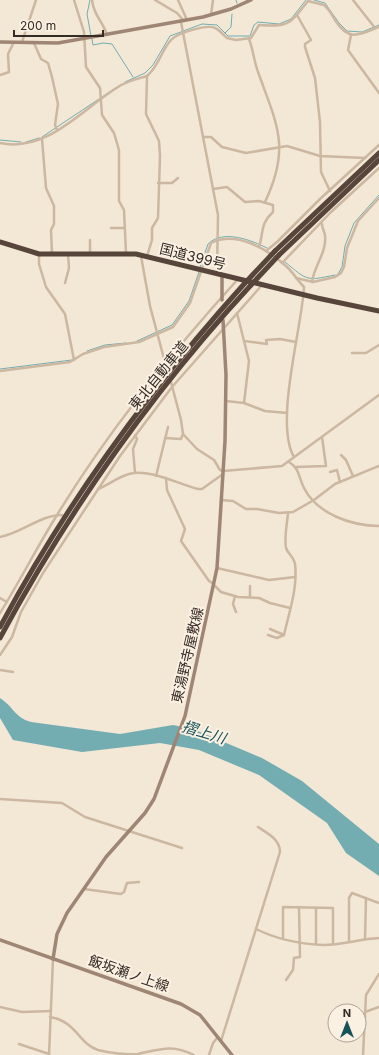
<svg xmlns="http://www.w3.org/2000/svg" width="379" height="1055" viewBox="0 0 379 1055" font-family="Inter,'Noto Sans JP',sans-serif">
<style>
.water{fill:#73adb2}
.lines{fill:none;stroke-linecap:round;stroke-linejoin:round}
.stream{stroke:#73adb2;stroke-width:1}
.street{stroke:#ccb7a1;stroke-width:2.5}
.secondary{stroke:#9f8573;stroke-width:3.5}
.highway{stroke:#57453b;stroke-width:5}
.highway-bridge{stroke:#57453b;stroke-width:5}
.labels{text-anchor:middle;dominant-baseline:central;stroke-width:4;stroke-linejoin:round;paint-order:stroke}
.street-label{font-size:14px;fill:#352b25;stroke:#fbf1e3}
.water-label{font-size:15px;font-style:italic;fill:#17535a;stroke:#fbf1e3}
</style>
<rect width="100%" height="100%" fill="#f3e7d6"/>
<path class="water" d="M0,698C14,707 14,717 31,722L120,734L173,725L193,729L262,758L302,781L379,844V876L346,853L327,823L259,775L199,750L160,743L82,752L13,740L0,718Z"/>
<g class="lines">
<g class="stream">
<polyline points="90,0 87,14 91,36"/>
<polyline points="236,0 237,3"/>
<polyline points="314,0 325,3 339,23 347,31 362,32 379,25"/>
<polyline points="225,33 231,27 232,14"/>
<polyline points="92,39 93,45 103,43 112,44 133,77"/>
<polyline points="125,82 145,73 153,65 170,36 202,24 217,25 228,36 250,36 254,25 258,22 279,24 291,19 306,0"/>
<polyline points="42,137 114,89"/>
<polyline points="0,140 21,142"/>
<polyline points="26,142 39,138"/>
<path d="M285,262C308,281 306,281 335,275"/>
<path d="M200,267L208,244C223,229 251,240 267,248"/>
<polyline points="338,274 342,267 345,246 354,223 379,195"/>
<polyline points="137,341 172,325 189,301 199,272"/>
<polyline points="87,351 105,345 126,343"/>
<polyline points="0,369 72,360"/>
</g>
<g class="street">
<polyline points="74,0 84,32 86,67 100,88 102,115 114,133 119,150 119,201 124,210 126,253"/>
<path d="M92,0C94,17 102,19 107,35"/>
<polyline points="155,0 177,13 184,21"/>
<polyline points="178,0 187,20"/>
<polyline points="353,0 375,28"/>
<path d="M308,1L324,5C329,9 332,15 335,20C349,42 359,35 379,27"/>
<polyline points="211,15 213,0"/>
<polyline points="297,15 311,40 305,44 305,47 315,78 320,122 321,172 330,191"/>
<polyline points="181,22 218,215 217,274"/>
<polyline points="351,35 348,50 379,93"/>
<path d="M249,39C253,49 254,61 258,72C277,125 291,147 265,202"/>
<polyline points="22,42 36,0"/>
<polyline points="34,43 41,59 48,63 52,77 58,104 55,125 57,130"/>
<polyline points="0,75 9,72 8,54 14,42"/>
<polyline points="203,137 211,137 222,147 246,153 287,146 320,156 365,158"/>
<polyline points="42,139 46,188 54,206 54,224 51,230 52,254"/>
<path d="M0,143C47,153 82,109 118,87C127,81 137,79 147,76"/>
<polyline points="158,183 172,183 178,178"/>
<path d="M213,189L227,187L245,202L259,201L273,205V212C260,224 264,231 259,247"/>
<polyline points="111,228 124,228"/>
<polyline points="90,240 90,254"/>
<polyline points="266,251 277,242 320,199 379,145"/>
<polyline points="39,255 39,264 46,287 65,314 74,360"/>
<polyline points="141,256 150,306 167,370"/>
<path d="M147,256L152,240V228L158,218L160,156L159,141L146,114L147,76C159,66 161,51 171,40C177,33 207,24 215,28C220,30 223,35 227,38L236,40L251,38L259,25C289,27 289,25 308,1"/>
<polyline points="282,263 331,212 379,168"/>
<polyline points="296,278 313,282 335,277 341,273 344,267 347,248 358,221 379,198"/>
<path d="M312,282C314,266 327,252 325,236C325,232 322,229 322,224"/>
<polyline points="65,283 69,268 68,254"/>
<polyline points="237,313 249,361 244,403"/>
<polyline points="244,341 267,344 266,340 280,339 296,342"/>
<polyline points="352,353 366,353 379,345"/>
<path d="M0,371L70,362L83,354L104,347L139,342L173,327L190,303L211,243C236,230 267,249 286,266C293,272 297,280 304,287C302,328 274,423 294,457"/>
<polyline points="171,382 181,420 183,434 197,449 214,460 220,470 223,471 282,466 379,395"/>
<polyline points="226,401 244,403 265,411 287,413"/>
<polyline points="165,438 181,439 183,434"/>
<polyline points="341,455 346,460 353,476"/>
<path d="M289,462C300,469 298,476 304,488C317,514 352,526 379,526"/>
<polyline points="296,467 326,466 322,437"/>
<polyline points="330,472 337,470 340,482"/>
<polyline points="135,473 133,449 137,439 135,435"/>
<polyline points="156,476 168,427"/>
<polyline points="166,478 167,490 185,529 181,541 209,581 214,584"/>
<path d="M98,489C108,485 118,477 129,474C149,468 178,484 198,489H202L223,474"/>
<polyline points="221,500 233,501 246,509 257,509 279,513 293,512 314,500 335,484 379,466"/>
<path d="M0,537C22,533 40,515 62,515"/>
<polyline points="217,568 269,580 295,577"/>
<polyline points="214,585 221,592 238,597 259,598 270,603 290,608"/>
<polyline points="250,586 250,597"/>
<polyline points="235,596 233,604 236,612"/>
<polyline points="0,598 7,602"/>
<path d="M0,613C20,581 37,547 57,515C108,431 172,352 238,279"/>
<polyline points="270,629 284,635"/>
<path d="M268,635L277,638L284,635C289,612 298,588 295,564C294,557 288,554 286,548C284,538 287,524 288,513"/>
<polyline points="0,655 12,637 21,612 43,573 120,456 172,387 262,285"/>
<polyline points="0,670 13,672"/>
<polyline points="0,799 62,803 85,817 182,848"/>
<polyline points="84,889 121,894 124,892 127,883 139,882"/>
<path d="M256,929C276,939 301,944 323,945C342,945 360,939 379,938"/>
<polyline points="283,938 283,907 333,908 333,943"/>
<polyline points="365,939 366,898"/>
<polyline points="349,941 349,898 352,893 379,903"/>
<polyline points="316,944 316,908"/>
<polyline points="286,980 293,970 294,958 300,957 299,908"/>
<polyline points="0,1007 22,1012 51,1011"/>
<polyline points="365,1012 379,1007"/>
<polyline points="359,1015 365,1017"/>
<path d="M50,1017C76,1021 79,1044 98,1050C109,1053 127,1055 138,1054C161,1049 172,1044 194,1055"/>
<polyline points="331,1017 335,1017"/>
<path d="M221,1041L280,852C280,839 267,833 258,827"/>
<polyline points="19,1044 49,1054"/>
<polyline points="49,1055 53,959"/>
<polyline points="209,1055 213,1043 218,1037"/>
<polyline points="363,1055 366,995 379,974"/>
</g>
<g class="secondary">
<polyline points="0,42 58,43 203,17 231,9 251,0"/>
<polyline points="222,300 222,275"/>
<polyline points="0,940 181,1004 200,1015 232,1055"/>
<polyline points="53,959 57,934 67,913 106,857 145,813 154,799 185,716 217,568 225,441 226,375 223,320"/>
</g>
<g class="highway">
<polyline points="0,242 39,254 136,254 317,298 379,311"/>
<polyline points="275,251 379,153"/>
<polyline points="279,255 379,160"/>
<path d="M0,627C67,502 150,388 245,283"/>
<path d="M0,638C69,510 152,392 251,285"/>
</g>
<g class="highway-bridge">
<polyline points="245,283 275,251"/>
<polyline points="251,285 279,255"/>
</g>
</g>
<g class="labels">
<g class="street-label">
<text transform="translate(193 256) rotate(14)">国道399号</text>
<text transform="translate(158 375) rotate(-51)">東北自動車道</text>
<text transform="translate(187 655) rotate(-77)">東湯野寺屋敷線</text>
<text transform="translate(129 973) rotate(19)">飯坂瀬ノ上線</text>
</g>
<g class="water-label">
<text transform="translate(204 732) rotate(17)">摺上川</text>
</g>
</g>
<g transform="translate(347 1023)"><circle r="19" fill="#fbf1e3" stroke="#aca297"/>
<path d="M0-3L7 15L0 10L-7 15Z" fill="#17535a"/>
<text y="-6" font-size="11" font-weight="bold" text-anchor="middle" fill="#352b25">N</text>
</g>
<path d="M14 30v6h89v-6" fill="none" stroke="#352b25" stroke-width="2"/>
<text x="20" y="30" font-size="12" fill="#352b25" stroke="#fbf1e3" stroke-width="3" paint-order="stroke">200 m</text>
</svg>
